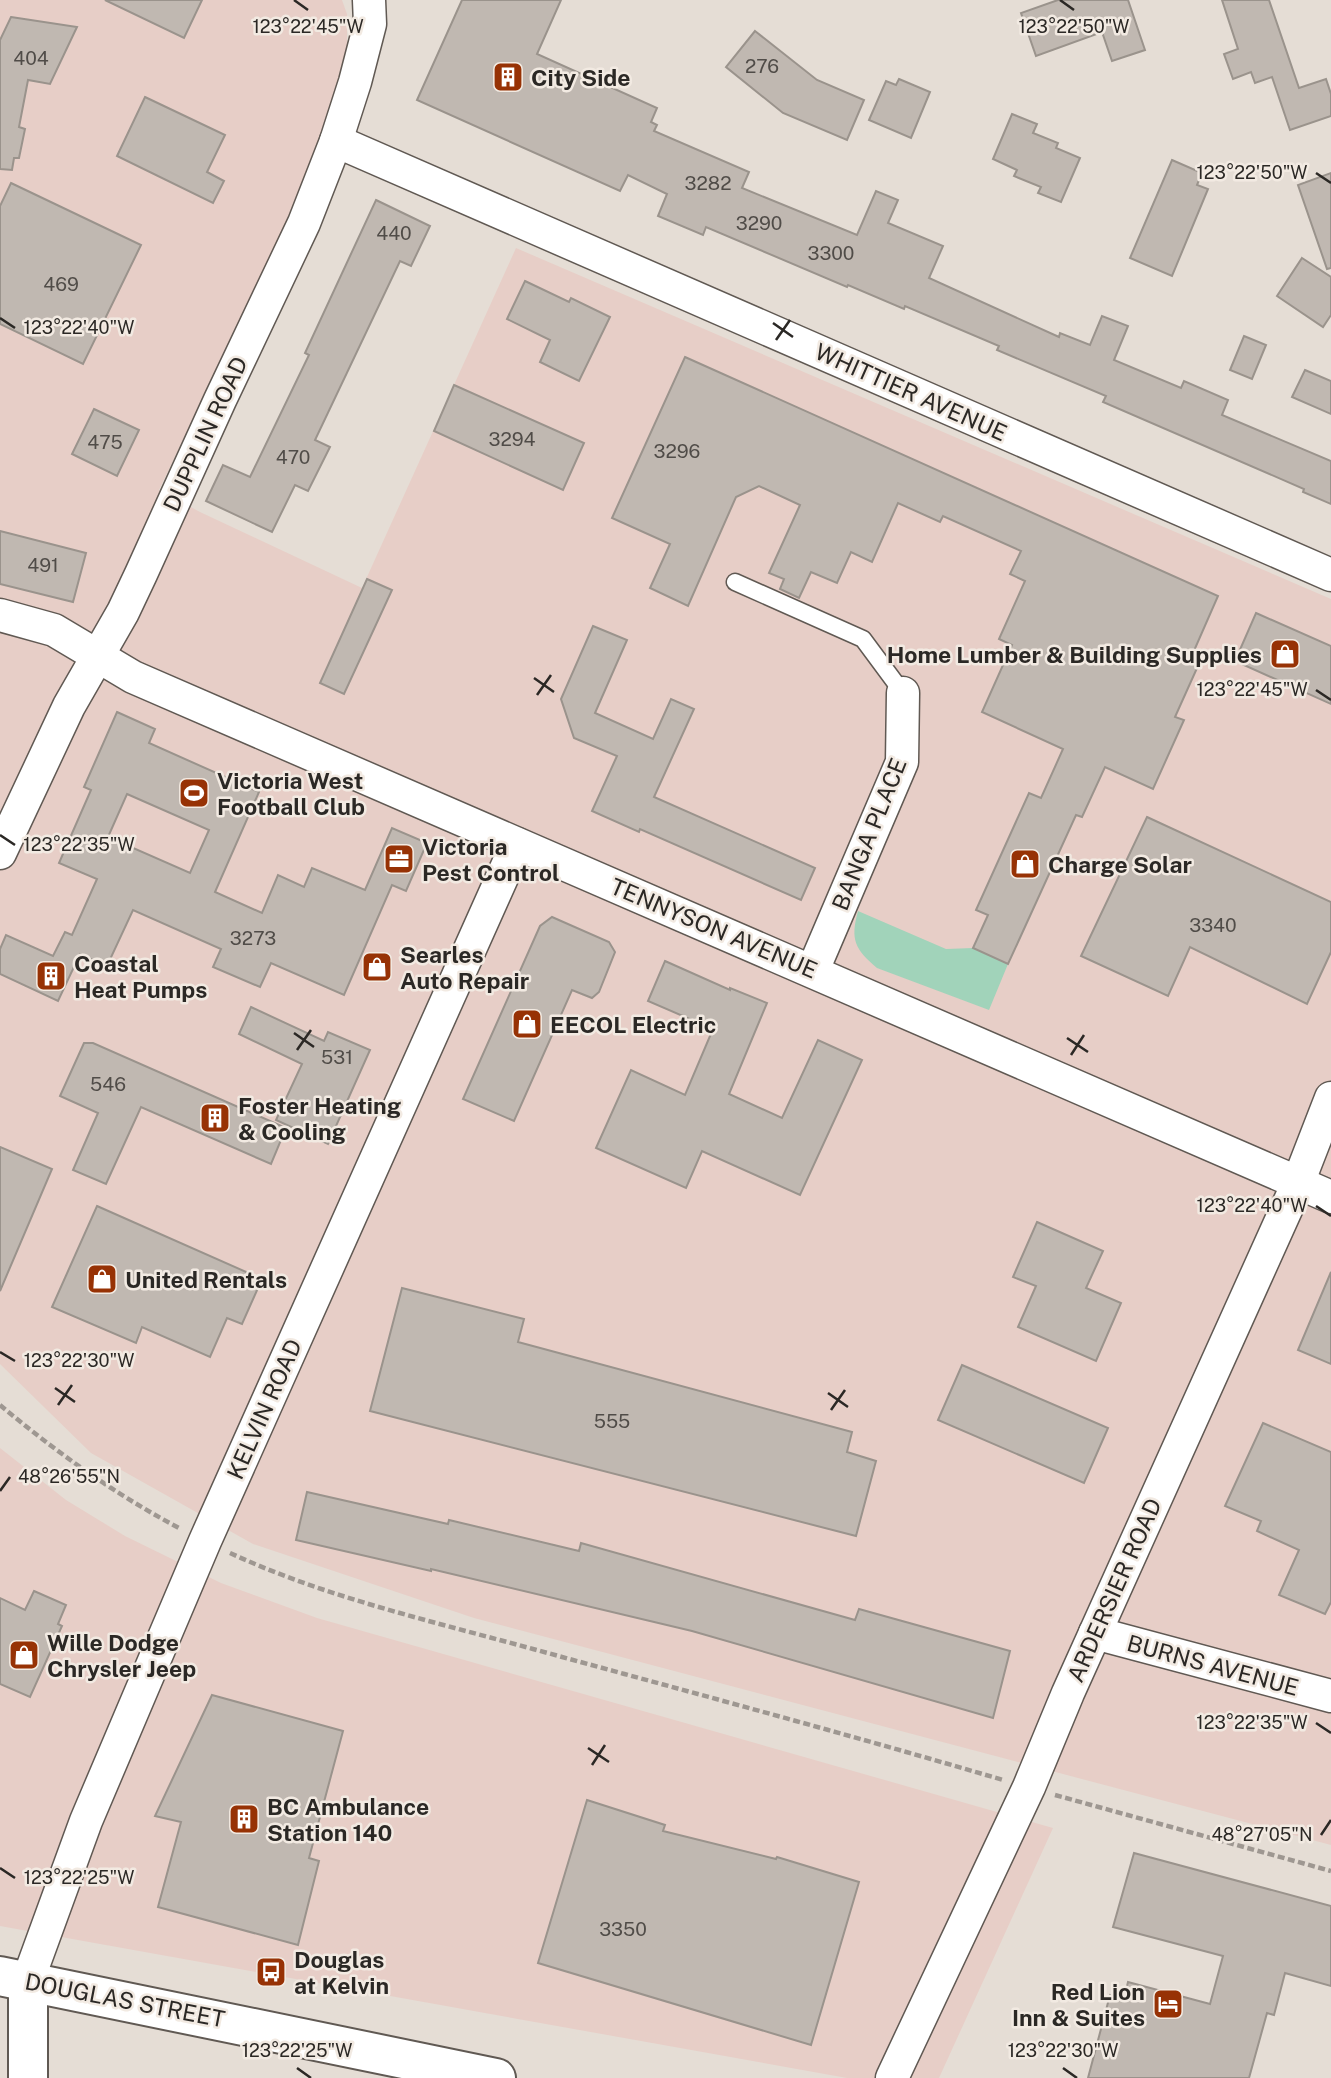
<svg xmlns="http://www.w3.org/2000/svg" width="1331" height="2078" viewBox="0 0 1331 2078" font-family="'Public Sans',sans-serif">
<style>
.commercial{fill:#e7cec7}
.green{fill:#a1d3ba}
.building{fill:#c0b8b1;stroke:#9a938c;stroke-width:2;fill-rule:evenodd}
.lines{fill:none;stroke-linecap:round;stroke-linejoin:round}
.lane-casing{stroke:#605953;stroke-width:19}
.street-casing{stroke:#605953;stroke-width:35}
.secondary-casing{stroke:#605953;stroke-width:42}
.highway-casing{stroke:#605953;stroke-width:42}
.path{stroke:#9e9791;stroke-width:4.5;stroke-dasharray:7 3.5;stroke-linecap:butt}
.lane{stroke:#fff;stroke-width:16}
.street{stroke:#fff;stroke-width:32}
.secondary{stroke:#fff;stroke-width:38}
.highway{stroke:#fff;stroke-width:38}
.ticks{fill:none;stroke:#2b2825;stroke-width:2.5}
.labels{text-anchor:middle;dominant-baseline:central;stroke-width:5;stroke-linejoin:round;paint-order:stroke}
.number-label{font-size:19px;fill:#504c48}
.poi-label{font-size:23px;font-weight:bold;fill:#2b2825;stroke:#f2eae2;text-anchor:start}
.street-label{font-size:23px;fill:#2b2825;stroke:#f2eae2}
.ticks-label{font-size:18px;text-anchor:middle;fill:#2b2825;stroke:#f2eae2;stroke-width:5;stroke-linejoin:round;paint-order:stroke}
</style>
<rect width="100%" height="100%" fill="#e5ddd5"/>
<g class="commercial">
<polygon points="0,0 342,0 347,14 347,70 339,116 159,490 200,512 362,588 516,248 1331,599 1331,1845 474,1618 253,1544 91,1453 0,1364"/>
<polygon points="0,1448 66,1500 125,1536 221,1583 317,1618 1053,1828 939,2078 847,2078 0,1926"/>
</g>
<path class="green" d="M858,911L946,949L973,948L1008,964L989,1010L877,968C855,949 850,940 858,911Z"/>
<g class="building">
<polygon points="105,0 202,0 184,38"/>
<polygon points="462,0 561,0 537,54 657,108 651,122 657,125 654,131 749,172 742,188 857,235 876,191 898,200 888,223 943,246 929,278 1059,337 1060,333 1090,345 1102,316 1128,326 1114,360 1181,388 1184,381 1228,400 1222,415 1331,461 1331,504 1303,492 1304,489 1103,402 1106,396 997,350 999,346 905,306 904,309 848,285 847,287 706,227 703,235 658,216 667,194 628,175 620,191 417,100"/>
<polygon points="1058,0 1128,0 1145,50 1112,61 1102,32 1036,56 1021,13"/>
<polygon points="1222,0 1269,0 1299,88 1326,79 1331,94 1331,116 1290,130 1272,77 1255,83 1251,72 1233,79 1224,54 1238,49"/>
<polygon points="11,17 77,27 50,84 28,80 19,127 25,129 19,158 14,158 12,170 0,169 0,40"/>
<polygon points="755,31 817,80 864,100 847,140 783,113 726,67"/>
<polygon points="899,79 930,92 911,138 869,120 886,81 896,85"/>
<polygon points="145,97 225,135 207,172 224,181 213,203 117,156"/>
<polygon points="1012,114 1037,124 1033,133 1058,143 1056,148 1080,158 1061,202 1038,193 1041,187 1014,176 1017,170 993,159"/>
<polygon points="1172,160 1202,173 1197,185 1208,189 1172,276 1130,258"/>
<polygon points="1331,173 1331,268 1327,269 1298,185"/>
<polygon points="11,183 141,245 83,364 0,324 0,206"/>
<polygon points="376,200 430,226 411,266 400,261 315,440 330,447 308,491 295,485 272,532 206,501 223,465 250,477 309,355 305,353"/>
<polygon points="1302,258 1331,277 1331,315 1323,327 1277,296"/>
<polygon points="525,281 569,302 571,298 610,317 579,381 540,362 550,340 507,319"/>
<polygon points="1244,336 1266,345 1252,379 1230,370"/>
<polygon points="685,357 1218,596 1193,653 1202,657 1175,717 1184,720 1153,789 1105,767 1082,817 1076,815 1008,964 973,948 988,915 976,910 1029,793 1041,798 1063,749 982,712 1012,645 999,639 1025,581 1010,574 1021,551 943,516 940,522 898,503 872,562 851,552 837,583 811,572 799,598 780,589 784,579 769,573 800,505 759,486 736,497 688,606 650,588 670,544 612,518"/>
<polygon points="1305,370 1331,381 1331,414 1292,397"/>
<polygon points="454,385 584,443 563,490 434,431"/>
<polygon points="94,409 139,430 117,476 72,454"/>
<polygon points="0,531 86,553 73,602 0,584"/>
<polygon points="367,579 392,590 344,694 320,683"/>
<polygon points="1256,613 1331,646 1331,704 1235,661"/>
<polygon points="593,626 627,640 595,713 653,739 671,699 694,709 654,797 815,868 801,900 640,829 639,832 592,811 617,756 574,738 561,699"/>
<path d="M117,712L155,729L149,743L259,792L215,892L262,913L278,875L304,887L312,868L365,890L392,828L427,843L406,891L392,885L344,995L271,963L260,987L213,967L221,949L133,910L107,966L80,954L58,1001L0,974V949L6,935L53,956L65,932L72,935L97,879L59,863L91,790L84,787ZM127,794L209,830L190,873L108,837Z"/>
<polygon points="1147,817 1331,902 1331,952 1307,1004 1190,947 1168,996 1081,956"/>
<polygon points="552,917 609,942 615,952 599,992 592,998 572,990 514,1121 463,1099 540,926"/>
<polygon points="665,961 730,990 730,988 767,1003 729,1094 782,1118 818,1040 862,1060 800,1195 702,1151 686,1188 596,1148 631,1070 685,1095 713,1029 648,1001"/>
<polygon points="251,1007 324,1041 328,1032 370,1050 328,1144 276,1120 302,1064 239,1034"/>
<polygon points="84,1043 93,1043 286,1128 271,1164 141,1107 106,1184 73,1170 98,1113 60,1096"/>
<polygon points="0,1147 52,1169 0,1291"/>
<polygon points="97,1206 262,1279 242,1324 227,1318 210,1357 142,1327 136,1343 52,1307"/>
<polygon points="1037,1222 1103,1251 1086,1288 1121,1303 1096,1361 1018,1327 1036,1286 1013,1277"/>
<polygon points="1331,1272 1331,1364 1298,1350"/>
<polygon points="402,1288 524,1319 518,1342 852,1432 847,1452 876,1461 856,1536 370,1411"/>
<polygon points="962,1365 1108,1428 1084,1483 938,1420"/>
<polygon points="1263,1423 1331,1452 1331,1602 1325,1614 1279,1595 1299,1550 1257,1531 1261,1521 1225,1506"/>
<polygon points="307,1492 448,1524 449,1520 579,1551 581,1543 855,1620 859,1609 1010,1651 993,1718 692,1631 431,1569 431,1571 296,1540"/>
<polygon points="34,1591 66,1605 58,1624 62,1626 30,1697 0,1684 0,1598 25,1610"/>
<polygon points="212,1695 343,1731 309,1858 319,1861 298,1945 158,1907 181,1822 155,1816"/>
<polygon points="587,1800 665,1825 663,1831 776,1859 777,1857 859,1882 811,2045 538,1963"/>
<polygon points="1134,1853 1331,1906 1331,1986 1285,1973 1274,2015 1267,2013 1249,2078 1088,2078 1110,1995 1124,1999 1128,1982 1210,2004 1223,1956 1113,1927"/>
</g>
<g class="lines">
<g class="lane-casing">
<polyline id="lane" points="735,582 863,639 903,693"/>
</g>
<g class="street-casing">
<g id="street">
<polyline points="336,141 1331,575"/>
<polyline points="0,615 54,630 133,677 1331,1197"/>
<polyline points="0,853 69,706 123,612 141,574 220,400 304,223 336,141 355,82 370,24 369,0"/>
<polyline points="813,970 902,762 903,693"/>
<polyline points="1095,1633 1331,1696"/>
<polyline points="28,1980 86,1821 205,1541 517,844"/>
<polyline points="892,2078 1029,1787 1068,1693 1298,1183 1331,1098"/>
</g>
</g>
<g class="secondary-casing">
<polyline id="secondary" points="28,1980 28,2078"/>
</g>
<g class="highway-casing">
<polyline id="highway" points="0,1976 496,2078"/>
</g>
<g class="path">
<path d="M0,1405C56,1452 116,1495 181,1529"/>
<path d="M230,1553C325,1597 431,1621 533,1649C690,1692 847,1734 1003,1780"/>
<polyline points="1055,1795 1331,1871"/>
</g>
<use href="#lane" class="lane"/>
<use href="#street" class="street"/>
<use href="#secondary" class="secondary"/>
<use href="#highway" class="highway"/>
</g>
<path class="ticks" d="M294,0L308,10M1060,0L1074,10M1316,173L1331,183M0,318L15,328M773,323L793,337M776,340L790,320M534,678L554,692M1316,690L1331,700M537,695L551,675M0,835L15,845M294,1033L314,1047M1067,1038L1088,1052M297,1050L311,1030M1071,1055L1084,1035M1316,1206L1331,1216M0,1352L15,1361M55,1388L75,1402M828,1393L848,1407M58,1405L72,1385M831,1410L845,1390M0,1491L10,1477M1316,1723L1331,1733M588,1748L609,1762M592,1765L605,1745M1321,1835L1331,1820M0,1868L15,1878M297,2068L311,2078M1063,2068L1077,2078"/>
<defs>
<g id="building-square" transform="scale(1.575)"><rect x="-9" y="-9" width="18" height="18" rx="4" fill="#973205" stroke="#f2eae2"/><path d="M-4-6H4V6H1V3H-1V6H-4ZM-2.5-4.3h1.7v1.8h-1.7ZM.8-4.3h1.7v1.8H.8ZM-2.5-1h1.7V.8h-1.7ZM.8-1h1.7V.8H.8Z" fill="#fff"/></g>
<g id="shop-square" transform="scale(1.575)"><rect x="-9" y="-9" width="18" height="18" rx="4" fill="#973205" stroke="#f2eae2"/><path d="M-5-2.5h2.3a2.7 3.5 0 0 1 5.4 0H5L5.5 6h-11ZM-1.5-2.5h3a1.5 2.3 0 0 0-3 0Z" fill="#fff"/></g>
<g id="stadium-square" transform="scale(1.575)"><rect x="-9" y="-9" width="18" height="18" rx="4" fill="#973205" stroke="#f2eae2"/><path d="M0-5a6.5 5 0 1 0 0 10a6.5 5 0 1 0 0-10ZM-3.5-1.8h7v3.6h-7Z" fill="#fff"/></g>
<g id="office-square" transform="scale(1.575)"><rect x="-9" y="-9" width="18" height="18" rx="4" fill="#973205" stroke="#f2eae2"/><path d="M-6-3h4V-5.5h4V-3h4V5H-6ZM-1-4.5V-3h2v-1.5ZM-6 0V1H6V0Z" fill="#fff"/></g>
<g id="bus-square" transform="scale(1.575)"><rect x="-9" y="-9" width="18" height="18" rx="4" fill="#973205" stroke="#f2eae2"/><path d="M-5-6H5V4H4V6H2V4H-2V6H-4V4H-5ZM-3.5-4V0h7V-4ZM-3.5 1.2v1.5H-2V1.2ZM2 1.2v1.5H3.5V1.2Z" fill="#fff"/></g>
<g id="hotel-square" transform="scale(1.575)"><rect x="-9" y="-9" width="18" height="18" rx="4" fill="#973205" stroke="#f2eae2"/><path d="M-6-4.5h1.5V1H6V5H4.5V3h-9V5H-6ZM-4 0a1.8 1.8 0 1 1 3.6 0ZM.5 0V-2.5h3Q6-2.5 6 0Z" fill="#fff"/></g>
</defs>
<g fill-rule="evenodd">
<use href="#building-square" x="508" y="77"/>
<use href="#shop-square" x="1285" y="654"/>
<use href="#stadium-square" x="194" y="793"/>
<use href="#office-square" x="399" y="859"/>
<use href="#shop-square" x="1025" y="864"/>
<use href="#shop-square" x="377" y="967"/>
<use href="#building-square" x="51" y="976"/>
<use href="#shop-square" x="527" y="1024"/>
<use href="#building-square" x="215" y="1118"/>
<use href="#shop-square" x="102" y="1279"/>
<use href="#shop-square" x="24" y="1655"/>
<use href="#building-square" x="244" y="1819"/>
<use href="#bus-square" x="271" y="1972"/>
<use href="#hotel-square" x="1168" y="2004"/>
</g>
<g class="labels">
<g class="number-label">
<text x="31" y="58">404</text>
<text x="762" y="66">276</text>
<text x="708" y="183">3282</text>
<text x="759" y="223">3290</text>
<text x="394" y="233">440</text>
<text x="831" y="253">3300</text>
<text x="61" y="284">469</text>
<text x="512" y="439">3294</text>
<text x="105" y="442">475</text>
<text x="677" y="451">3296</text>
<text x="293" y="457">470</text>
<text x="43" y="565">491</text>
<text x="1213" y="925">3340</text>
<text x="253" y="938">3273</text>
<text x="337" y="1057">531</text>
<text x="108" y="1084">546</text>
<text x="612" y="1421">555</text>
<text x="623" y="1929">3350</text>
</g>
<g class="poi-label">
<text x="531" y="77">City Side</text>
<text x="1262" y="654" text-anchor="end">Home Lumber &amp; Building Supplies</text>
<text x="217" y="780">Victoria West<tspan x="217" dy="26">Football Club</tspan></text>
<text x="422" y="846">Victoria<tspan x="422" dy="26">Pest Control</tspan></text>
<text x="1048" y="864">Charge Solar</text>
<text x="400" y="954">Searles<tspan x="400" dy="26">Auto Repair</tspan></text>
<text x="74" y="963">Coastal<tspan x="74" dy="26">Heat Pumps</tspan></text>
<text x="550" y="1024">EECOL Electric</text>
<text x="238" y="1105">Foster Heating<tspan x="238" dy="26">&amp; Cooling</tspan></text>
<text x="125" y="1279">United Rentals</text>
<text x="47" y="1642">Wille Dodge<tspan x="47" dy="26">Chrysler Jeep</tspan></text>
<text x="267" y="1806">BC Ambulance<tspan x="267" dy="26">Station 140</tspan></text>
<text x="294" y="1959">Douglas<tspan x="294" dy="26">at Kelvin</tspan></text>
<text x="1145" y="1991" text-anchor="end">Red Lion<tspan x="1145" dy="26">Inn &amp; Suites</tspan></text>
</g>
<g class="street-label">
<text transform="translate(911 392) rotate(24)">WHITTIER AVENUE</text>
<text transform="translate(205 434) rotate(-65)">DUPPLIN ROAD</text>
<text transform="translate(869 834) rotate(-68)">BANGA PLACE</text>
<text transform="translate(714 928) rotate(23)">TENNYSON AVENUE</text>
<text transform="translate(264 1409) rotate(-66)">KELVIN ROAD</text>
<text transform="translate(1114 1590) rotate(-66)">ARDERSIER ROAD</text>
<text transform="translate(1213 1665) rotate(15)">BURNS AVENUE</text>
<text transform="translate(125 2000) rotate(11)">DOUGLAS STREET</text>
</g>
</g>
<g class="ticks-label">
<text x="1074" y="33">123°22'50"W</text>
<text x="308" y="33">123°22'45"W</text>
<text x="1252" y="179">123°22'50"W</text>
<text x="79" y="334">123°22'40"W</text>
<text x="1252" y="696">123°22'45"W</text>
<text x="79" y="851">123°22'35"W</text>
<text x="1252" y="1212">123°22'40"W</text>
<text x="79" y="1367">123°22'30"W</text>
<text x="69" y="1483">48°26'55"N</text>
<text x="1252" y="1729">123°22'35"W</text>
<text x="1262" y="1841">48°27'05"N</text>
<text x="79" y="1884">123°22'25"W</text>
<text x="297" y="2057">123°22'25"W</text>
<text x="1063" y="2057">123°22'30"W</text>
</g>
</svg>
